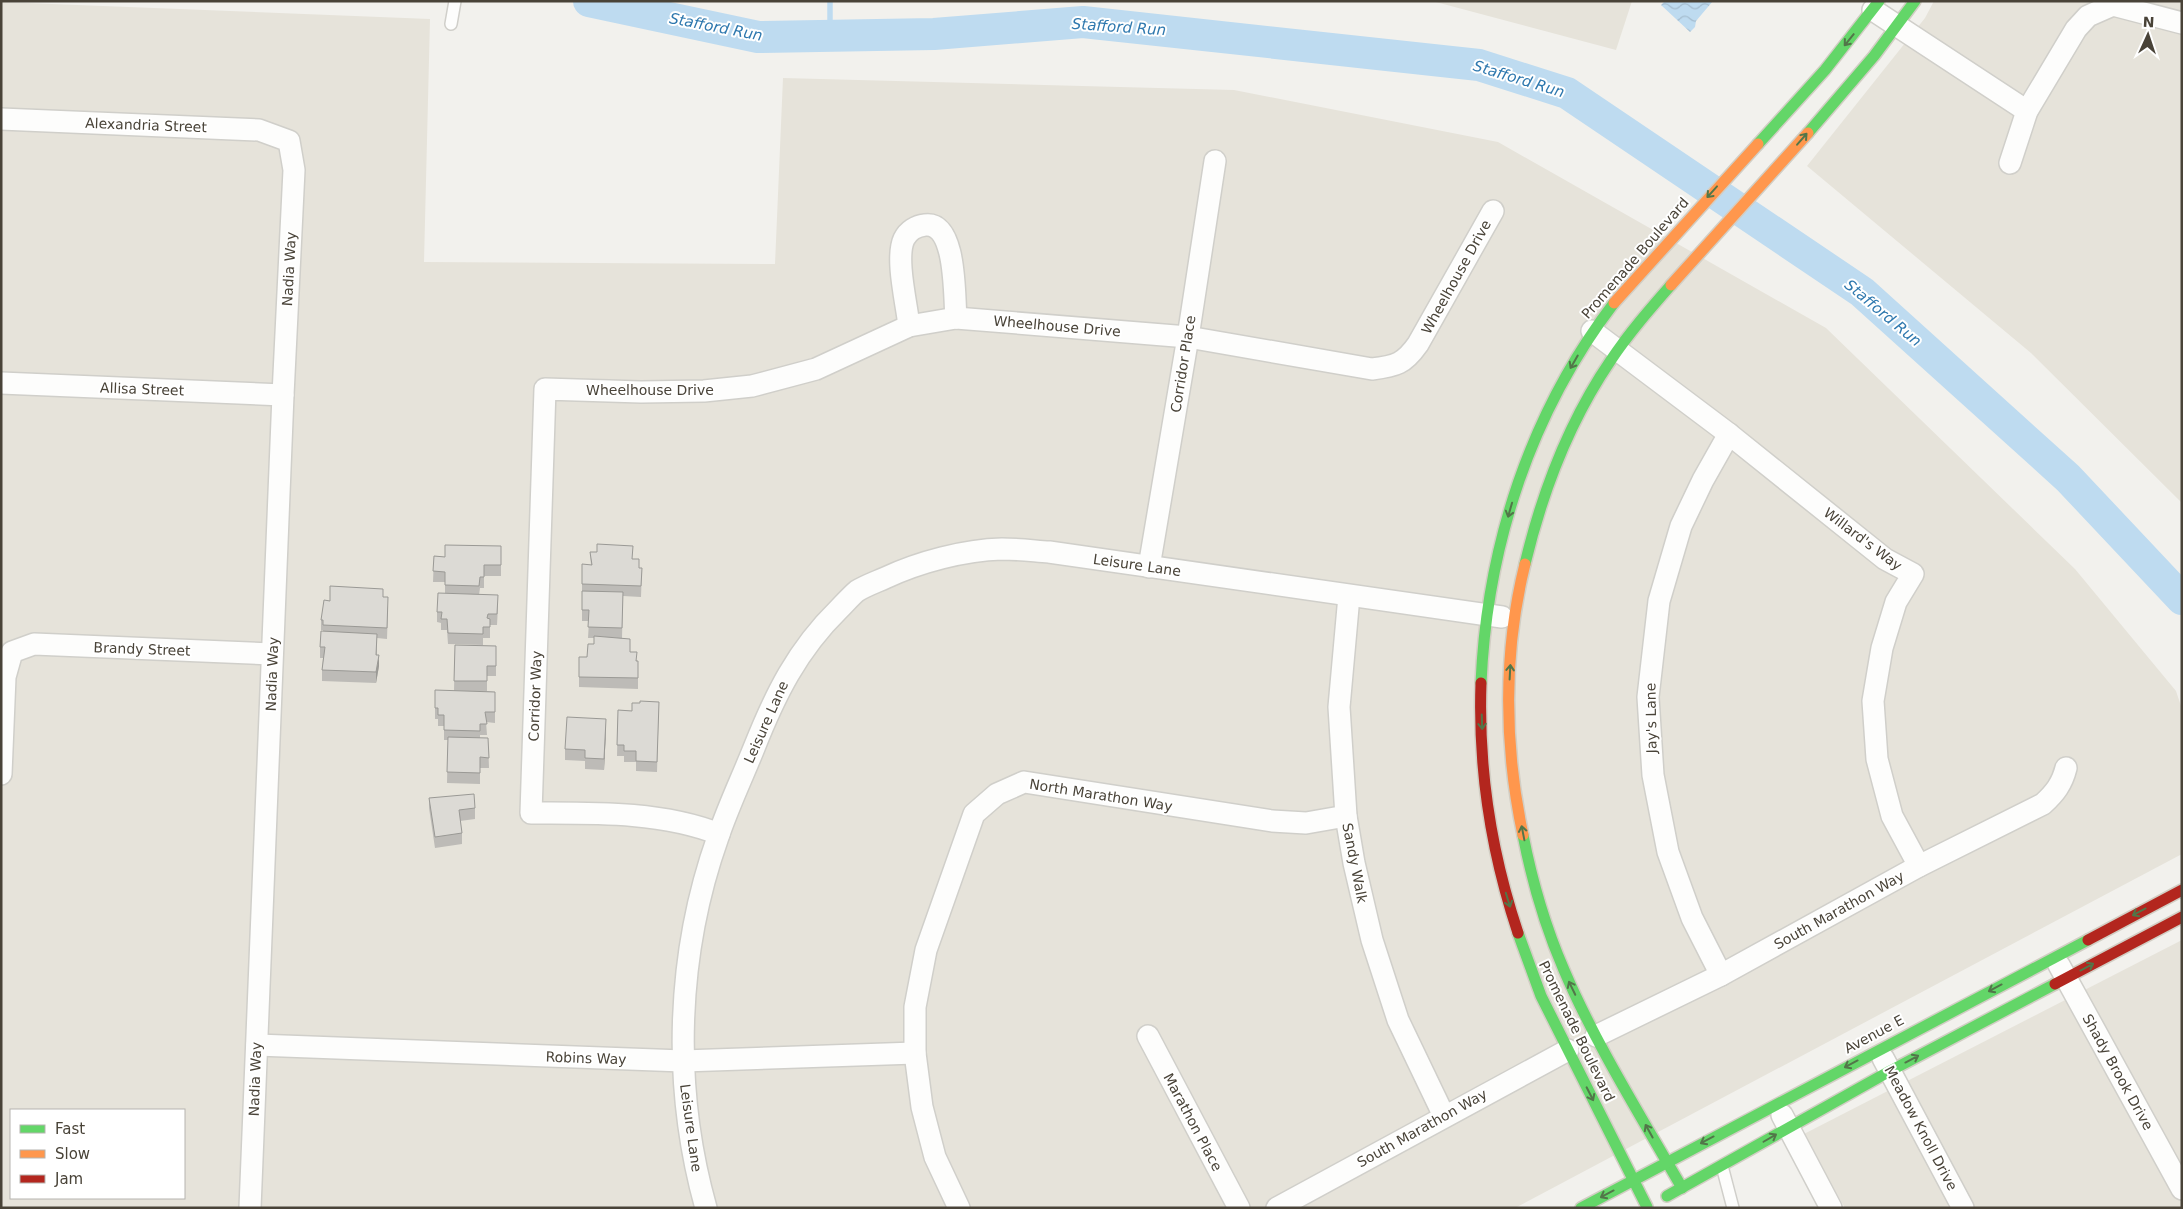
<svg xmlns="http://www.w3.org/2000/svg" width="2183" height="1209" viewBox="0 0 2183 1209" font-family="'DejaVu Sans',sans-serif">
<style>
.residential{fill:#e6e3da;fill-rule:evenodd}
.water{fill:url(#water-waves)}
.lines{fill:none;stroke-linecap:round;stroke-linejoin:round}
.stream{stroke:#bedbf0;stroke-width:5.5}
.river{stroke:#bedbf0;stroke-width:32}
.lane-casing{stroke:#d0cfca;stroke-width:14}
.street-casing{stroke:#d0cfca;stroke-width:24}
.fast-casing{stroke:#d2cec4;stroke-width:14}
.slow-casing{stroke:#d2cec4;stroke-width:14}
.jam-casing{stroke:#d2cec4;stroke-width:14}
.lane{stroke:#fdfdfc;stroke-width:11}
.street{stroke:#fdfdfc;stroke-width:21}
.fast{stroke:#63d668;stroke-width:11}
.slow{stroke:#ff974d;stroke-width:11}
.jam{stroke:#b3261e;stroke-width:11}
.wall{fill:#bdbbb7}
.shaded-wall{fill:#9a9995}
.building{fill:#dcdad5;stroke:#9a9995}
.oneway{stroke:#527649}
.labels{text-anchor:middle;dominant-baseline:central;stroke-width:4;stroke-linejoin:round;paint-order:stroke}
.street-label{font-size:14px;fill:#494338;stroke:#fff}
.water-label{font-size:15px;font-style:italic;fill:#2e78ae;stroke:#fff}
</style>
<defs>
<pattern id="water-waves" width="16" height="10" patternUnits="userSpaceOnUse" patternTransform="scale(1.25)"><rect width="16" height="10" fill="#bedbf0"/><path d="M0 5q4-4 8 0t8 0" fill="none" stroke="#a5bdcf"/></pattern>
</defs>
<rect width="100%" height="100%" fill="#f2f1ed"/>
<g class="residential">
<polygon points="1432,1 1632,1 1616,50"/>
<polygon points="1934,1 2182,1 2182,503 2031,353 1807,166 1925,18"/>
<path d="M1,2L430,19L424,262L775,264L783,78L1234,90L1498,142L1826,328L2075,569L2176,691L2182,709V854L1515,1208H1ZM11,1110H184V1198H11Z"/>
<polygon points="2182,940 2182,1208 1845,1208 1802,1135"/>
</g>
<polygon class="water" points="1665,1 1713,1 1696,21 1695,27 1690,32 1661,5"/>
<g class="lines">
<polyline class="stream" points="830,36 830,1"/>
<polyline class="river" points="589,1 758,37 934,34 1083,22 1479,65 1567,93 1862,292 2068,478 2182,599"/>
<g class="lane-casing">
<g id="lane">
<polyline points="451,24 455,1"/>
<polyline points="1722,1166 1733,1208"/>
</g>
</g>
<g class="street-casing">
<g id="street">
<polyline points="1873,10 2027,111"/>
<polyline points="1,119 259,130 289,141 294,170 283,395 250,1208"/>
<polyline points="2010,163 2027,111 2076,29 2088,16 2113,5 2182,23"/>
<path d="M909,326C907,305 895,258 904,239C908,231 916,226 925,225C957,221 954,297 956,318"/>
<polyline points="1592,331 1729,434 1885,559 1913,574 1896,602 1882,648 1873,701 1877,759 1892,816 1919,866"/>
<polyline points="1,383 283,395"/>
<polyline points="1149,567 1188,337 1215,161"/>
<polyline points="1349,596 1339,707 1346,816 1354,863 1372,940 1398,1020 1444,1116"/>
<polyline points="1,774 5,677 12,652 34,644 272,654"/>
<path d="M719,834C661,811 592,813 531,813L545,389L641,392L704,391L752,386L816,369L909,326L956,318L1188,337L1372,369C1396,366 1404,364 1418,344L1493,211"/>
<polyline points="2059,965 2182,1189"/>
<polyline points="1721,975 1692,918 1668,852 1653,775 1648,697 1659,601 1681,526 1703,480 1729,434"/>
<polyline points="1148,1036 1239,1208"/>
<path d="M1596,1036L1721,975L1919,866L2043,804C2055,793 2062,784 2066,768"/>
<polyline points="257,1045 683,1061 915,1053"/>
<polyline points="1883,1058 1963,1208"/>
<polyline points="1782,1115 1831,1208"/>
<path d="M706,1208C672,1087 676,955 718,837C728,807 742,778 754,748C775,695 797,650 839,609C845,603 851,596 857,591C865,586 876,582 885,578C919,562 964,550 1002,549C1018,549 1034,551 1049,552L1502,617"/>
<polyline points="959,1208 935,1157 922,1107 915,1053 915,1007 926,950 974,814 997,794 1024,782 1272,821 1306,823 1346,816"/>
<polyline points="1277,1208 1568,1050"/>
</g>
</g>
<g class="fast-casing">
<g id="fast">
<polyline points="1808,133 1874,56 1915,1"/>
<polyline points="1758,144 1825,70 1879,1"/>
<path d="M1525,564C1542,493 1570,420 1611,360C1629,333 1650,309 1671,285"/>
<path d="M1481,683C1487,546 1530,413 1614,303"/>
<path d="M1523,835C1532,881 1545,926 1564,970C1595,1043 1642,1118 1682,1188"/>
<polyline points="1518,933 1541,996 1647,1207"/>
<polyline points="1667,1196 1890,1071 2055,984"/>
<polyline points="1581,1208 2088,940"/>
</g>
</g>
<g class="slow-casing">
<g id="slow">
<polyline points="1671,285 1808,133"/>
<polyline points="1614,303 1758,144"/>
<path d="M1523,835C1504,746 1503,652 1525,564"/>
</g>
</g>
<g class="jam-casing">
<g id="jam">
<path d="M1481,683C1478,769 1491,852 1518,933"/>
<polyline points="2088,940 2182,890"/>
<polyline points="2055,984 2182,917"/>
</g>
</g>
<use href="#lane" class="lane"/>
<use href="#street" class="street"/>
<use href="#fast" class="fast"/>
<use href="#slow" class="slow"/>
<use href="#jam" class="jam"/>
</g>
<g class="wall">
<polygon points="501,546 501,576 484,576 484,588 480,588 479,595 498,606 497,625 490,625 490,638 483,638 483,645 448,644 447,630 441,630 441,623 437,622 437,612 445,593 445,582 433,582 434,556 445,557"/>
<polygon points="590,552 632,559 639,568 642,568 641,597 623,596 622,638 630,652 637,661 638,661 638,689 579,687 579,657 587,657 594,644 594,638 588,638 589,621 582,621 582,584 591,565"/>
<polygon points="383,597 388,608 387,639 377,638 377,655 379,666 376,683 322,681 322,670 323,658 320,658 320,647 323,631 323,630 321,630 321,620 330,601"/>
<polygon points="455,645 496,646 496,676 487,676 487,691 495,692 495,723 486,722 487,735 480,735 480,738 488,738 489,768 480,768 480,784 447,783 448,740 444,740 444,726 438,726 438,719 435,719 435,690 454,691"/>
<polygon points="659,702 657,772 636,771 636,762 624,762 624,756 617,756 618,710 632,711 640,703"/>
<polygon points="606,730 604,770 585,769 585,761 565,760 565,749"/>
<polygon points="429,798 475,808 475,819 460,821 462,833 462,844 435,848 429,808"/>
</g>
<g class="shaded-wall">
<polygon points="379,655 379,666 376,683 376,672"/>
<polygon points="606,719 606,730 604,770 604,759"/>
</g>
<g class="building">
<polygon points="597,544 633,546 632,559 639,559 639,568 642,568 641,586 582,584 582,564 592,565 590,552 597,552"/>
<polygon points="445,545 501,546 501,565 484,565 484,577 480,577 479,586 445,585 445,572 433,571 434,556 445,557"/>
<polygon points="330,586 383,589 383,597 388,597 387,628 323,625 323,620 321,620 324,600 330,601"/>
<polygon points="582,591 623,592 622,628 588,627 589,610 582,610"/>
<polygon points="438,593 498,595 497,614 488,614 487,618 490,619 490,627 483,627 483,634 448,633 447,619 441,619 442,612 437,612"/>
<polygon points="321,631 377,634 376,655 379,655 376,672 322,670 325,647 320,647"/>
<polygon points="594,636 630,639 630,652 637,652 636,661 638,661 638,678 579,677 579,657 587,657 588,644 594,644"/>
<polygon points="455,645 496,646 496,666 487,666 487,681 454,681"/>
<polygon points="435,690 495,692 495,712 485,712 487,724 480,724 480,731 444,730 444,715 438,715 438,708 435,708"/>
<polygon points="640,701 659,702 657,762 636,761 636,751 624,751 624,745 617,745 618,710 632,711 632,703 640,703"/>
<polygon points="567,717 606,719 604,759 585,758 585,750 565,749"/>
<polygon points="448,737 488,738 489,758 480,757 480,773 447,772"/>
<polygon points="474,794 475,808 459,810 462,833 435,837 429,798"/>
</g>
<defs><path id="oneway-shaft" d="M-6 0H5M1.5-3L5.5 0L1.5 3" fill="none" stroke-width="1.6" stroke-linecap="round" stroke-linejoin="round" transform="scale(1.25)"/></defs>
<g class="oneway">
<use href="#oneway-shaft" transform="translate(1849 40) rotate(129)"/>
<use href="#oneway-shaft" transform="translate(1802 139) rotate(-49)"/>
<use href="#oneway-shaft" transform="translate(1712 192) rotate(132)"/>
<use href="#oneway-shaft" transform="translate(1574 362) rotate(120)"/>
<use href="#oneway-shaft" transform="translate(1510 510) rotate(106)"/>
<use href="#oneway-shaft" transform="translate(1510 672) rotate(-87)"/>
<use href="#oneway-shaft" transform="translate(1482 722) rotate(88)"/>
<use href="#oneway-shaft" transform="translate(1523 833) rotate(-101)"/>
<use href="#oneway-shaft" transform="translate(1508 900) rotate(73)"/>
<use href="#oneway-shaft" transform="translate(2139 912) rotate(152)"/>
<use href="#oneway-shaft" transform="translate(2087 967) rotate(-28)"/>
<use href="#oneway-shaft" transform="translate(1572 988) rotate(-116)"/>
<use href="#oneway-shaft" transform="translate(1995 988) rotate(152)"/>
<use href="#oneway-shaft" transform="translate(1912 1059) rotate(-28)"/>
<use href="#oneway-shaft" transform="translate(1851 1064) rotate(152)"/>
<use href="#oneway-shaft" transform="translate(1590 1094) rotate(63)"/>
<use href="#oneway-shaft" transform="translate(1649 1131) rotate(-119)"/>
<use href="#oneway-shaft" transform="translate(1770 1138) rotate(-30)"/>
<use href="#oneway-shaft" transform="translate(1707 1140) rotate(152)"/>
<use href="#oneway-shaft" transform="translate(1607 1194) rotate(152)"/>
</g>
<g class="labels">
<g class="street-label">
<text transform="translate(146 125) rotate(2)">Alexandria Street</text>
<text transform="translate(1635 258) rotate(-49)">Promenade Boulevard</text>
<text transform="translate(289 269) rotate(-87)">Nadia Way</text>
<text transform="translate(1456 277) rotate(-61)">Wheelhouse Drive</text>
<text transform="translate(1057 326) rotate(5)">Wheelhouse Drive</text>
<text transform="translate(1183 364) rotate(-81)">Corridor Place</text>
<text transform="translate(142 389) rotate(2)">Allisa Street</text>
<text x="650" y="390">Wheelhouse Drive</text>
<text transform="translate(1863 539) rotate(37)">Willard's Way</text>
<text transform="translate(1137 565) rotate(8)">Leisure Lane</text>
<text transform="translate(142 649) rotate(2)">Brandy Street</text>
<text transform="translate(272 674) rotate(-88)">Nadia Way</text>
<text transform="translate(535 696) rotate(-88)">Corridor Way</text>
<text transform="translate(1651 718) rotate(-91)">Jay's Lane</text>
<text transform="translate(766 722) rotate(-66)">Leisure Lane</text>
<text transform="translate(1101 795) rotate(9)">North Marathon Way</text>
<text transform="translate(1355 863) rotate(79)">Sandy Walk</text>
<text transform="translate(1839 910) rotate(-29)">South Marathon Way</text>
<text transform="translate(1577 1031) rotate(64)">Promenade Boulevard</text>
<text transform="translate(1874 1034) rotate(-28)">Avenue E</text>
<text transform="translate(586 1058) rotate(2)">Robins Way</text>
<text transform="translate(2118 1072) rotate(61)">Shady Brook Drive</text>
<text transform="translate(255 1079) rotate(-88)">Nadia Way</text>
<text transform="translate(1193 1122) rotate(62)">Marathon Place</text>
<text transform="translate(691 1128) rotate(82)">Leisure Lane</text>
<text transform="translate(1422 1128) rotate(-29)">South Marathon Way</text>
<text transform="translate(1921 1128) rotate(62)">Meadow Knoll Drive</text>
</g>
<g class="water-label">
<text transform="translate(716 27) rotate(11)">Stafford Run</text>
<text transform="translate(1119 27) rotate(4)">Stafford Run</text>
<text transform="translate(1519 79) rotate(17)">Stafford Run</text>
<text transform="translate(1883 313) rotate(40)">Stafford Run</text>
</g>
</g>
<rect width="2183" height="1209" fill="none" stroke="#494338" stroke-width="5"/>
<rect x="10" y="1109" width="175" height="90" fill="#ffffff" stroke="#b6b4af"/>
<rect x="20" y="1125" width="25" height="8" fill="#63d668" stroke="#b6b4af"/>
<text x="55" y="1134" font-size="15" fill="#494338">Fast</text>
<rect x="20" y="1150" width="25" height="8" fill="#ff974d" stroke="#b6b4af"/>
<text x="55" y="1159" font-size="15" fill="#494338">Slow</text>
<rect x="20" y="1175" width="25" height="8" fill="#b3261e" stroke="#b6b4af"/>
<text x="55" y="1184" font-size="15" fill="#494338">Jam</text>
<g transform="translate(2148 35) rotate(3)" stroke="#ffffff" stroke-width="4" paint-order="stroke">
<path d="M0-4L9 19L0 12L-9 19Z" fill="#494338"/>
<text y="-8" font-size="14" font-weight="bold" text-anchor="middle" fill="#494338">N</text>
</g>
</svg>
